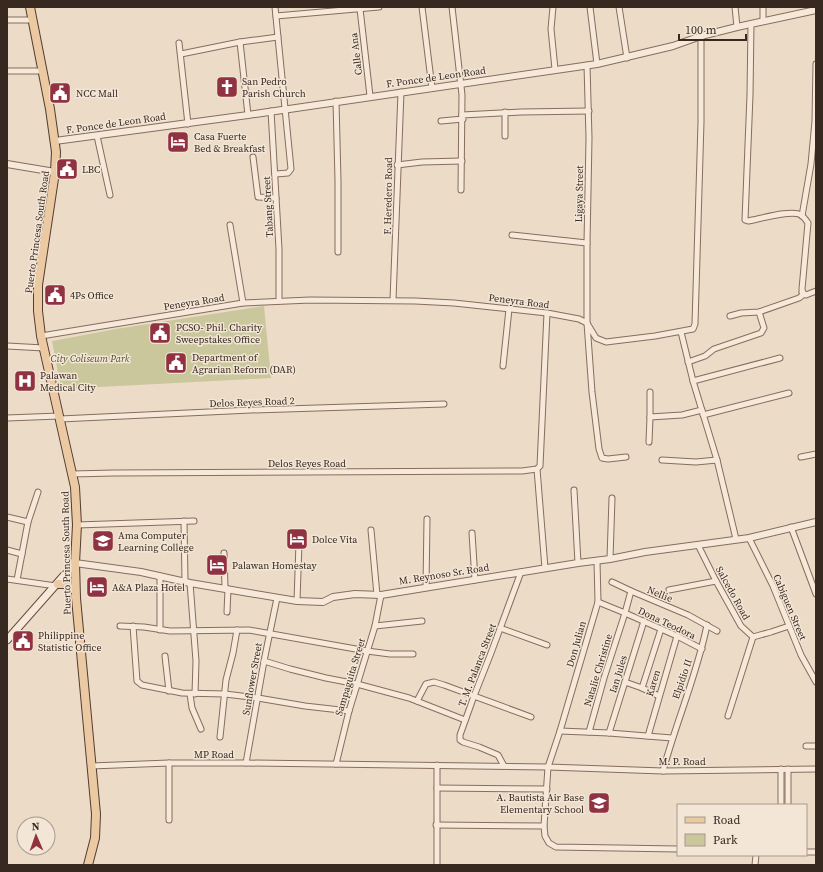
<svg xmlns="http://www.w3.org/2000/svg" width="823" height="872" viewBox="0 0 823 872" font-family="'Source Serif 4',serif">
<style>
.green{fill:#c9c79b}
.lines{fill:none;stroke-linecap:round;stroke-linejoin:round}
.minor-casing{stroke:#866d5e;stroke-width:7}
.tertiary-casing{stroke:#866d5e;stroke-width:8}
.secondary-casing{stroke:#674e41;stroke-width:9}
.primary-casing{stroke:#543c31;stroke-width:10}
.minor{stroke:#f6e9da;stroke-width:5}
.tertiary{stroke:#f6e9da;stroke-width:6}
.secondary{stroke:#f6e9da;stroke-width:7}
.primary{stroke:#ebc9a2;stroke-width:8}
.labels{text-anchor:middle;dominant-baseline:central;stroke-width:3;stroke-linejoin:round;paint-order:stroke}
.street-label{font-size:10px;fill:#372820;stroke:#f3e6d6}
.poi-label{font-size:10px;fill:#372820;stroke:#f3e6d6;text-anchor:start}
.park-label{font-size:10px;font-style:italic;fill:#4e5228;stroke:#f3e6d6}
</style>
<rect width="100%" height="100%" fill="#ebdbc7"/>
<polygon class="green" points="264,306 271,378 61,389 52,341 116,329"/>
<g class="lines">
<g class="minor-casing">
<g id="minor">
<polyline points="275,7 291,169 288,173 276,174"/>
<polyline points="422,7 432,88"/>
<polyline points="452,7 462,95 461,190"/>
<polyline points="553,7 551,29 555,69"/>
<polyline points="590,7 597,64"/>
<polyline points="619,7 627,58"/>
<polyline points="735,7 737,27"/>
<polyline points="763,7 763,21"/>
<polyline points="360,9 370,96"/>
<polyline points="276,16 379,7"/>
<polyline points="7,20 32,20"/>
<polyline points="240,42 248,115"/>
<polyline points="179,43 188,124"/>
<polyline points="181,54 240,42 278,37"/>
<polyline points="587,65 589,138 587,243 587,323 592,392 599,449 602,458 608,459 626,457"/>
<polyline points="7,71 43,71"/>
<polyline points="336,101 338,181 338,252"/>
<polyline points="271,111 279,249 279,301"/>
<polyline points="441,121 463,119 462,115 521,112 589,111"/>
<polyline points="97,136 110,195"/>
<polyline points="505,136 505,112"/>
<polyline points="253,157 258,197 276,198"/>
<polyline points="397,165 422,162 462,161"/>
<polyline points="802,216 811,164 815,121 816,64"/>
<polyline points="230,225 243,303"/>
<polyline points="512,235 587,243"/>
<polyline points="802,292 806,295 816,291"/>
<polyline points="393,300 401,92"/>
<path d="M730,316L741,313L759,312L799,298L803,295L802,289L808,223C806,220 804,217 801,215C792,209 760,219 748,221L745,220L750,95L751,24"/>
<polyline points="681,332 693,381 717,460 736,539"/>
<polyline points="41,336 243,303 310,300 415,301 454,303 547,313 579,319 587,323 596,338 606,342 655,336 693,329 695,324 701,122 701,36"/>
<polyline points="7,346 44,348"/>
<polyline points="688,362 705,356 714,349 761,333 764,328 759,312"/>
<polyline points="503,366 509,309"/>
<polyline points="693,381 780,358"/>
<polyline points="650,392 650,417 682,415 702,410"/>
<polyline points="703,415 789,393"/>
<polyline points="7,418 59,416"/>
<polyline points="60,419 251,410 444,404"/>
<polyline points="649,442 650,417"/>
<polyline points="801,457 816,454"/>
<polyline points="662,460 696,462 717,460"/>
<polyline points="537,469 545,568"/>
<polyline points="72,474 114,473 522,471 537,469 540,466 547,313"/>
<polyline points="574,490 578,563"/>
<polyline points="7,517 28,522"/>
<polyline points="184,521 185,581"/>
<polyline points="77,525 194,521"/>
<polyline points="791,527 816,594"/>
<polyline points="371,530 377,595"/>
<polyline points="472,533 475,580"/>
<polyline points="749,538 773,586 801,655 816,682"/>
<polyline points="698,545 716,581 741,626 753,637 728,716"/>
<polyline points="7,550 22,554"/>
<polyline points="224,553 225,588"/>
<polyline points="610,559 612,498"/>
<polyline points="597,561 598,602 560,731 548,767 663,771 816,769"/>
<polyline points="160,576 160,630"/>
<polyline points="7,579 56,586"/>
<polyline points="17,580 28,522 38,492"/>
<polyline points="612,582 631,591"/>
<polyline points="190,583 196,661 195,694"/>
<polyline points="426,587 427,519"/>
<polyline points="669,590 716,581"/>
<polyline points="297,601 299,543"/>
<polyline points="598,602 625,613 631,591 688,615 717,631"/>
<polyline points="227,612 228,589"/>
<polyline points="120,626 144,627 170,631 249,630 367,651 390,654 413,654"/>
<polyline points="133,626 137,681 142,685 182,693 225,694 258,698 305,706 349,711"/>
<polyline points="375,626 422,621"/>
<polyline points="500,628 547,645"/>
<polyline points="753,637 771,632 789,626"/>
<polyline points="165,656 169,691"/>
<polyline points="264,661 290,669 326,678 357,684 409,698 465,720"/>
<polyline points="625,682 642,688"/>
<polyline points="190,694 192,708 201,729"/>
<polyline points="659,696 642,688 661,629"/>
<polyline points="417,701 426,684 434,682 444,685 531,717"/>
<polyline points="560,731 609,733 672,738"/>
<polyline points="589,732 604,678 625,613 677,636 702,649"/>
<polyline points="609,733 644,621"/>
<polyline points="648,736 677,636"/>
<polyline points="220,737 226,680 233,653 237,630"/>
<polyline points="806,746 816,746"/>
<polyline points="169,763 169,820"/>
<polyline points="246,763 264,661 277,598"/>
<polyline points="336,764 349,711 375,626 381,595"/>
<polyline points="437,765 437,865"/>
<polyline points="91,766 169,763 246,763 548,767 544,826 545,836 549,843 556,847 678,849"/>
<polyline points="504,766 498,755 479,747 463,742 460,740 460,735 474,696 491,653 521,572"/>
<polyline points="781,769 781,805"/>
<path d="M663,771C676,722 697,675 707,625"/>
<polyline points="437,788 547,789"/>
<polyline points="788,805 788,769"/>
<polyline points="436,825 544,826"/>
<polyline points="806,852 816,852"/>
<polyline points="755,865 756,855"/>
</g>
</g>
<g class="tertiary-casing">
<g id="tertiary">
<polyline points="55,141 248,115 597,64 673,46 701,36 737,27 816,10"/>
<polyline points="7,164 55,172"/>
<polyline points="75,563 141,572 190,583 297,601 323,602 333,597 355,594 381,595 578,563 610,559 645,552 749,538 816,522"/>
</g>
</g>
<g class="secondary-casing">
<polyline id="secondary" points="7,640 75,563"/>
</g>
<g class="primary-casing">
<g id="primary">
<polyline points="30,7 50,109 56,152 55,172 38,285 38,311 41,336 75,487 77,525 75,563 76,598 96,814 95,838 88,865"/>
<polyline points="58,584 65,584 75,590"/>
</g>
</g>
<use href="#minor" class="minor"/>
<use href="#tertiary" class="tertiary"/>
<use href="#secondary" class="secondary"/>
<use href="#primary" class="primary"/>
</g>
<defs>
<g id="church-square" transform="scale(1.15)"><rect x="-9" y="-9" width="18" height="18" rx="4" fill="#903241" stroke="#f3e6d6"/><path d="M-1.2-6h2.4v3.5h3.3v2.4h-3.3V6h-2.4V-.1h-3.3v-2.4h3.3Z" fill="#fff"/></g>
<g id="civic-square" transform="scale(1.15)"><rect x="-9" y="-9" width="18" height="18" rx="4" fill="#903241" stroke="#f3e6d6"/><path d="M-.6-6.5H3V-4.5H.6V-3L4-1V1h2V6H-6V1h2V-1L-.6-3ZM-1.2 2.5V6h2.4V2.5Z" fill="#fff"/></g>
<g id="hotel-square" transform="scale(1.15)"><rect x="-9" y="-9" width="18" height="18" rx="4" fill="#903241" stroke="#f3e6d6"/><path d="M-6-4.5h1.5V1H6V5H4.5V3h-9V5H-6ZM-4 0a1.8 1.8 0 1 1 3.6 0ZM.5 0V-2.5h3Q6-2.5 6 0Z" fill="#fff"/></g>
<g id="hospital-square" transform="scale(1.15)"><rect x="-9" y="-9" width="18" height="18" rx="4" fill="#903241" stroke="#f3e6d6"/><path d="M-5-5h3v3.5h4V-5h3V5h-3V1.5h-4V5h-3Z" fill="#fff"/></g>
<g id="university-square" transform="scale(1.15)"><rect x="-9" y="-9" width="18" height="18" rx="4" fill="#903241" stroke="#f3e6d6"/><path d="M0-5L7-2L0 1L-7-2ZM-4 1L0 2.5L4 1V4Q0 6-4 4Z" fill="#fff"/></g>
<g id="school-square" transform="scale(1.15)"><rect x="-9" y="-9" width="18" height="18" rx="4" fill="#903241" stroke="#f3e6d6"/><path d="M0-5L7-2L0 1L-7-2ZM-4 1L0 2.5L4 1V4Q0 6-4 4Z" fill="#fff"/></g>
</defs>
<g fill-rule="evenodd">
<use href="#church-square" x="227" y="87"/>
<use href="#civic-square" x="60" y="93"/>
<use href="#hotel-square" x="178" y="142"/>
<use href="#civic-square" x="67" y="169"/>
<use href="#civic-square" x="55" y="295"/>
<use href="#civic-square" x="160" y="333"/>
<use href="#civic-square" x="176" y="363"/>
<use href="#hospital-square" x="25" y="381"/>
<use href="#hotel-square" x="297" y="539"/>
<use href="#university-square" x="103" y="541"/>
<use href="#hotel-square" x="217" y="565"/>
<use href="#hotel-square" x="97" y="587"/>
<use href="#civic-square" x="23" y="641"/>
<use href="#school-square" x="599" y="803"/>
</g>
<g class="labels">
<g class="street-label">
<text transform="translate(356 54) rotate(-97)">Calle Ana</text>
<text transform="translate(436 77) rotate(-8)">F. Ponce de Leon Road</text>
<text transform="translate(116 123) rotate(-8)">F. Ponce de Leon Road</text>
<text transform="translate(579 194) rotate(-89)">Ligaya Street</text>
<text transform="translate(388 196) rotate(-89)">F. Heredero Road</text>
<text transform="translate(268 207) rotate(-93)">Tabang Street</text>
<text transform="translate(37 232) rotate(-82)">Puerto Princesa South Road</text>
<text transform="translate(519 301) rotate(7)">Peneyra Road</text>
<text transform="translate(194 302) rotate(-9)">Peneyra Road</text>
<text transform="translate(252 402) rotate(-2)">Delos Reyes Road 2</text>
<text x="307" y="463">Delos Reyes Road</text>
<text transform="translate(66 553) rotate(-91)">Puerto Princesa South Road</text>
<text transform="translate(444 574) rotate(-9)">M. Reynoso Sr. Road</text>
<text transform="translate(733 593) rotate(61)">Salcedo Road</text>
<text transform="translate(660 594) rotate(22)">Nellie</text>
<text transform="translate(790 607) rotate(67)">Cabiguen Street</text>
<text transform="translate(667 623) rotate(25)">Dona Teodora</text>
<text transform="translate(576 644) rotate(-74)">Don Julian</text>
<text transform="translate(477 665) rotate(-69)">T. M. Palanca Street</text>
<text transform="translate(598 670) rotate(-73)">Natalie Christine</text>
<text transform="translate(618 674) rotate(-73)">Ian Jules</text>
<text transform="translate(350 677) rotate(-73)">Sampaguita Street</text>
<text transform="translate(252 679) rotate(-80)">Sunflower Street</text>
<text transform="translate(682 679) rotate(-71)">Elpidio II</text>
<text transform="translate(653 683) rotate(-73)">Karen</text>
<text x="214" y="754">MP Road</text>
<text x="682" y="761">M. P. Road</text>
</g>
<g class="poi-label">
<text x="242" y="81">San Pedro<tspan x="242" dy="12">Parish Church</tspan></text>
<text x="76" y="93">NCC Mall</text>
<text x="194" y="136">Casa Fuerte<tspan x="194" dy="12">Bed &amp; Breakfast</tspan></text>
<text x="82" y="169">LBC</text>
<text x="70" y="295">4Ps Office</text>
<text x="176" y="327">PCSO- Phil. Charity<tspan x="176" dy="12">Sweepstakes Office</tspan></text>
<text x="192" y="357">Department of<tspan x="192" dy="12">Agrarian Reform (DAR)</tspan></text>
<text x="40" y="375">Palawan<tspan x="40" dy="12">Medical City</tspan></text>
<text x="118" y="535">Ama Computer<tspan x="118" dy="12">Learning College</tspan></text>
<text x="312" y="539">Dolce Vita</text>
<text x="232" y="565">Palawan Homestay</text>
<text x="112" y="587">A&amp;A Plaza Hotel</text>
<text x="38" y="635">Philippine<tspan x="38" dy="12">Statistic Office</tspan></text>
<text x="584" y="797" text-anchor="end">A. Bautista Air Base<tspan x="584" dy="12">Elementary School</tspan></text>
</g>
<g class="park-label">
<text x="90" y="358">City Coliseum Park</text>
</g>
</g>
<rect width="823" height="872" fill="none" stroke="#372820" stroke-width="16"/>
<rect x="677" y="804" width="130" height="52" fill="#f3e6d6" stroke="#a89a8d"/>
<rect x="685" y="817" width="20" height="6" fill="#ebc9a2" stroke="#a89a8d"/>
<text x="713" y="824" font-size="12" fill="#372820">Road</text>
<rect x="685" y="834" width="20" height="12" fill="#c9c79b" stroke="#a89a8d"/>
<text x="713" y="844" font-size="12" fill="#372820">Park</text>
<g transform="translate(36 836) rotate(358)"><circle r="19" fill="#f3e6d6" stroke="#a89a8d"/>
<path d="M0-3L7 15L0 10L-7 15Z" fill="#903241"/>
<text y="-6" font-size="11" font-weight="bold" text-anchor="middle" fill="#372820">N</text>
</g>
<path d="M679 34v6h67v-6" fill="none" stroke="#372820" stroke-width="2"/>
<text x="685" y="34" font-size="12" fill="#372820" stroke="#f3e6d6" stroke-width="3" paint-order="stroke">100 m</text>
</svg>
